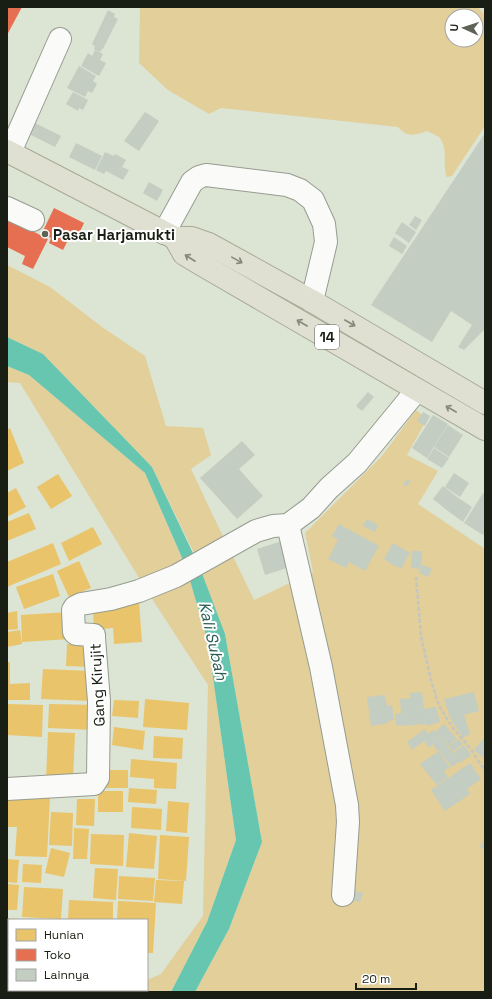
<svg xmlns="http://www.w3.org/2000/svg" width="492" height="999" viewBox="0 0 492 999" font-family="'Space Grotesk',sans-serif">
<style>
.green{fill:#e2cf99;fill-rule:evenodd}
.water{fill:#66c6b0}
.homes{fill:#e9c46a}
.shops{fill:#e76f51}
.building{fill:#c4cdc2}
.lines{fill:none;stroke-linecap:round;stroke-linejoin:round}
.minor-casing{stroke:#969c90;stroke-width:24}
.highway-casing{stroke:#a7aa94;stroke-width:24}
.path{stroke:#c3c6c1;stroke-width:2.5;stroke-dasharray:4 2;stroke-linecap:butt}
.minor{stroke:#fafbf9;stroke-width:22}
.highway{stroke:#dfe0d1;stroke-width:22}
.oneway{stroke:#85897c}
.poi-dot{fill:#5d6357;stroke:#fff;stroke-width:1.5}
.labels{text-anchor:middle;dominant-baseline:central;stroke-width:4;stroke-linejoin:round;paint-order:stroke}
.shield{fill:#fff;stroke:#5d625a;stroke-width:1}
.shield-label{font-size:14px;font-weight:bold;fill:#181e13}
.poi-label{font-size:15px;font-weight:bold;fill:#181e13;stroke:#fff;text-anchor:start}
.street-label{font-size:15px;fill:#181e13;stroke:#fff}
.water-label{font-size:16px;font-style:italic;fill:#2a5e53;stroke:#fff}
</style>
<rect width="100%" height="100%" fill="#dce4d4"/>
<g class="green">
<path d="M140,7H478L485,15V126L452,176L447,177C442,165 449,148 439,137C436,135 431,133 427,131C415,135 408,138 398,127C339,121 280,114 221,108L209,114L168,90L139,63ZM452,16H476V40H452Z"/>
<polygon points="7,265 50,287 102,327 145,356 166,426 203,428 211,455 191,469 227,545 198,561 152,467 43,354 7,337"/>
<polygon points="7,366 29,375 145,473 186,568 144,586 20,383 7,382"/>
<polygon points="416,410 427,419 407,455 438,471 418,504 485,549 485,992 195,992 229,929 262,842 225,634 200,568 230,550 254,600 294,581 314,661 350,890 304,576 313,572 305,533 382,456"/>
<polygon points="188,574 208,642 236,840 207,922 171,992 116,992 121,990 147,990 147,980 161,974 203,916 208,685 147,591"/>
</g>
<polygon class="water" points="7,337 43,354 152,467 200,568 225,634 262,842 229,929 195,992 171,992 207,922 236,840 208,642 186,567 145,473 29,375 7,366"/>
<g class="homes">
<polygon points="10,428 24,463 7,471 7,430"/>
<polygon points="58,474 72,496 51,509 37,487"/>
<polygon points="16,488 26,507 7,517 7,493"/>
<polygon points="29,513 36,529 7,541 7,522"/>
<polygon points="93,527 102,544 69,561 61,543"/>
<polygon points="53,543 61,564 7,587 7,562"/>
<polygon points="79,561 91,588 69,597 57,571"/>
<polygon points="53,574 60,596 24,609 16,587"/>
<polygon points="139,602 142,642 114,644 113,628 94,630 93,610"/>
<polygon points="17,611 18,629 7,630 7,613"/>
<polygon points="69,612 70,639 22,642 21,615"/>
<polygon points="20,630 22,644 7,647 7,632"/>
<polygon points="67,644 91,645 90,667 66,666"/>
<polygon points="7,662 10,662 10,684 30,683 30,700 7,700"/>
<polygon points="43,669 91,671 90,701 41,699"/>
<polygon points="145,699 189,703 187,730 143,727"/>
<polygon points="114,700 139,701 138,718 112,716"/>
<polygon points="7,704 43,705 42,737 7,735"/>
<polygon points="49,704 95,705 94,730 48,728"/>
<polygon points="114,727 145,731 143,750 112,745"/>
<polygon points="48,732 75,733 73,781 46,780"/>
<polygon points="154,736 183,738 182,759 153,758"/>
<polygon points="131,759 177,763 176,789 154,788 154,779 130,777"/>
<rect x="104" y="770" width="24" height="18"/>
<polygon points="129,788 157,790 156,804 128,802"/>
<rect x="98" y="791" width="25" height="21"/>
<polygon points="7,795 50,798 47,857 15,856 17,827 7,827"/>
<polygon points="77,799 95,799 94,826 76,825"/>
<polygon points="168,801 189,803 187,833 166,831"/>
<polygon points="132,807 162,809 161,830 131,828"/>
<polygon points="51,812 73,813 72,846 49,845"/>
<polygon points="74,828 89,829 87,859 73,859"/>
<polygon points="129,833 157,836 154,869 126,867"/>
<polygon points="91,834 124,835 123,866 90,864"/>
<polygon points="160,835 189,837 186,881 158,879"/>
<polygon points="51,848 70,853 64,877 45,873"/>
<polygon points="7,859 19,860 17,883 7,882"/>
<polygon points="23,864 42,865 41,883 22,882"/>
<polygon points="95,868 118,869 116,900 93,898"/>
<polygon points="119,876 155,878 153,901 118,899"/>
<polygon points="156,880 184,881 182,904 154,902"/>
<polygon points="7,884 19,885 17,910 7,910"/>
<polygon points="24,887 63,889 61,919 22,917"/>
<polygon points="69,900 113,902 113,920 68,920"/>
<polygon points="118,901 156,903 153,953 147,953 147,920 117,920"/>
<polygon points="7,918 17,919 17,920 9,920 9,940 7,940"/>
<polygon points="9,954 9,990 53,990 52,992 7,992 7,959"/>
</g>
<g class="shops">
<polygon points="7,7 22,7 7,35"/>
<polygon points="54,208 84,223 77,238 71,234 63,250 49,243 51,238 42,233"/>
<polygon points="7,218 48,239 33,269 22,264 25,256 7,247"/>
</g>
<g class="building">
<polygon points="108,10 115,14 114,17 118,19 103,49 102,49 100,52 94,49 95,46 92,44"/>
<polygon points="95,50 103,54 100,60 106,63 99,76 81,66 88,53 92,56"/>
<polygon points="79,66 96,76 93,81 97,84 92,93 88,91 85,97 67,88"/>
<polygon points="73,92 88,100 83,110 79,108 78,111 66,104"/>
<polygon points="145,112 159,121 139,151 124,141"/>
<polygon points="29,120 61,136 55,147 23,131"/>
<polygon points="485,133 485,329 464,350 458,347 472,325 451,311 432,342 371,305"/>
<polygon points="76,143 102,156 95,170 69,157"/>
<polygon points="105,152 114,156 115,154 126,160 122,167 129,170 123,180 106,171 104,174 96,170"/>
<polygon points="149,182 163,190 157,201 143,193"/>
<polygon points="415,216 422,220 416,230 409,225"/>
<polygon points="402,222 416,232 409,243 395,233"/>
<polygon points="394,237 407,246 402,254 389,246"/>
<polygon points="368,392 374,397 362,411 356,406"/>
<polygon points="423,412 430,416 425,426 417,421"/>
<polygon points="433,415 448,424 427,458 412,448"/>
<polygon points="448,425 463,435 449,457 434,447"/>
<polygon points="242,441 255,455 239,469 263,496 237,519 200,478"/>
<polygon points="434,448 449,458 442,468 427,459"/>
<polygon points="454,473 469,483 460,497 445,487"/>
<polygon points="408,479 411,481 406,487 403,484"/>
<polygon points="443,486 457,497 472,507 463,522 448,511 433,499"/>
<polygon points="483,493 485,494 485,532 483,535 464,523"/>
<polygon points="367,519 378,525 375,532 363,526"/>
<polygon points="339,524 379,546 365,571 349,562 346,568 328,559 338,540 332,536"/>
<polygon points="282,541 290,567 265,575 257,549"/>
<polygon points="393,543 410,553 401,569 397,566 396,567 384,559"/>
<polygon points="412,551 422,551 421,569 411,568"/>
<polygon points="423,565 432,569 428,577 419,573"/>
<polygon points="422,692 424,709 436,707 440,722 426,726 425,714 425,724 402,726 402,725 396,725 395,714 401,713 400,699 411,698 410,693"/>
<polygon points="474,692 479,711 464,715 470,734 463,738 450,718 444,699"/>
<polygon points="385,695 387,706 392,705 394,720 388,721 389,723 371,726 367,697"/>
<polygon points="444,724 457,739 447,746 435,732"/>
<polygon points="425,729 428,734 433,730 459,761 452,767 439,750 437,751 433,744 429,748 424,741 412,750 407,742"/>
<polygon points="485,737 485,759 474,750"/>
<polygon points="459,739 463,744 452,752 448,746"/>
<polygon points="464,745 471,755 460,763 453,753"/>
<polygon points="439,751 450,767 444,771 448,777 437,785 420,764"/>
<polygon points="470,763 481,779 467,789 470,794 445,811 431,790"/>
<polygon points="485,833 485,849 480,848 482,842 483,843"/>
<polygon points="352,890 363,893 360,902 349,899"/>
</g>
<g class="lines">
<g class="minor-casing">
<g id="minor">
<polyline points="10,152 60,39"/>
<polyline points="7,208 33,220"/>
<polyline points="164,233 192,182 199,177 206,175 287,185 300,190 313,200 324,224 326,242 312,301"/>
<polyline points="288,525 321,667 347,805 348,822 343,895"/>
<polyline points="7,789 94,784 98,778 99,701 94,638 94,635 76,634 74,632 73,610 75,607 81,604 111,599 139,591 176,576 256,531 273,526 288,525 311,508 329,488 357,463 417,390"/>
</g>
</g>
<g class="highway-casing">
<g id="highway">
<polyline points="7,151 175,238 192,238 209,244 312,301 485,403"/>
<polyline points="175,238 184,254 199,263 485,429"/>
</g>
</g>
<polyline class="path" points="416,577 421,636 431,680 439,706 453,728 470,748 485,771"/>
<use href="#minor" class="minor"/>
<use href="#highway" class="highway"/>
</g>
<defs><path id="oneway-shaft" d="M-6 0H5M1.5-3L5.5 0L1.5 3" fill="none" stroke-width="1.6" stroke-linecap="round" stroke-linejoin="round"/></defs>
<g class="oneway">
<use href="#oneway-shaft" transform="translate(190 258) rotate(-147)"/>
<use href="#oneway-shaft" transform="translate(237 260) rotate(29)"/>
<use href="#oneway-shaft" transform="translate(302 323) rotate(-150)"/>
<use href="#oneway-shaft" transform="translate(350 323) rotate(30)"/>
<use href="#oneway-shaft" transform="translate(451 409) rotate(-150)"/>
</g>
<circle class="poi-dot" cx="45" cy="234" r="4"/>
<g class="labels">
<rect class="shield" x="315" y="325" width="24" height="24" rx="3"/>
<g class="shield-label">
<text x="327" y="337">14</text>
</g>
<g class="poi-label">
<text x="53" y="234">Pasar Harjamukti</text>
</g>
<g class="street-label">
<text transform="translate(97 685) rotate(-93)">Gang Kirujit</text>
</g>
<g class="water-label">
<text transform="translate(213 641) rotate(77)">Kali Subah</text>
</g>
</g>
<rect width="492" height="999" fill="none" stroke="#181e13" stroke-width="16"/>
<rect x="8" y="919" width="140" height="72" fill="#ffffff" stroke="#a3a5a1"/>
<rect x="16" y="929" width="20" height="12" fill="#e9c46a" stroke="#a3a5a1"/>
<text x="44" y="939" font-size="12" fill="#181e13">Hunian</text>
<rect x="16" y="949" width="20" height="12" fill="#e76f51" stroke="#a3a5a1"/>
<text x="44" y="959" font-size="12" fill="#181e13">Toko</text>
<rect x="16" y="969" width="20" height="12" fill="#c4cdc2" stroke="#a3a5a1"/>
<text x="44" y="979" font-size="12" fill="#181e13">Lainnya</text>
<g transform="translate(464 28) rotate(273)"><circle r="19" fill="#ffffff" stroke="#a3a5a1"/>
<path d="M0-3L7 15L0 10L-7 15Z" fill="#5d6357"/>
<text y="-6" font-size="11" font-weight="bold" text-anchor="middle" fill="#181e13">U</text>
</g>
<path d="M356 983v6h60v-6" fill="none" stroke="#181e13" stroke-width="2"/>
<text x="362" y="983" font-size="12" fill="#181e13" stroke="#ffffff" stroke-width="3" paint-order="stroke">20 m</text>
</svg>
